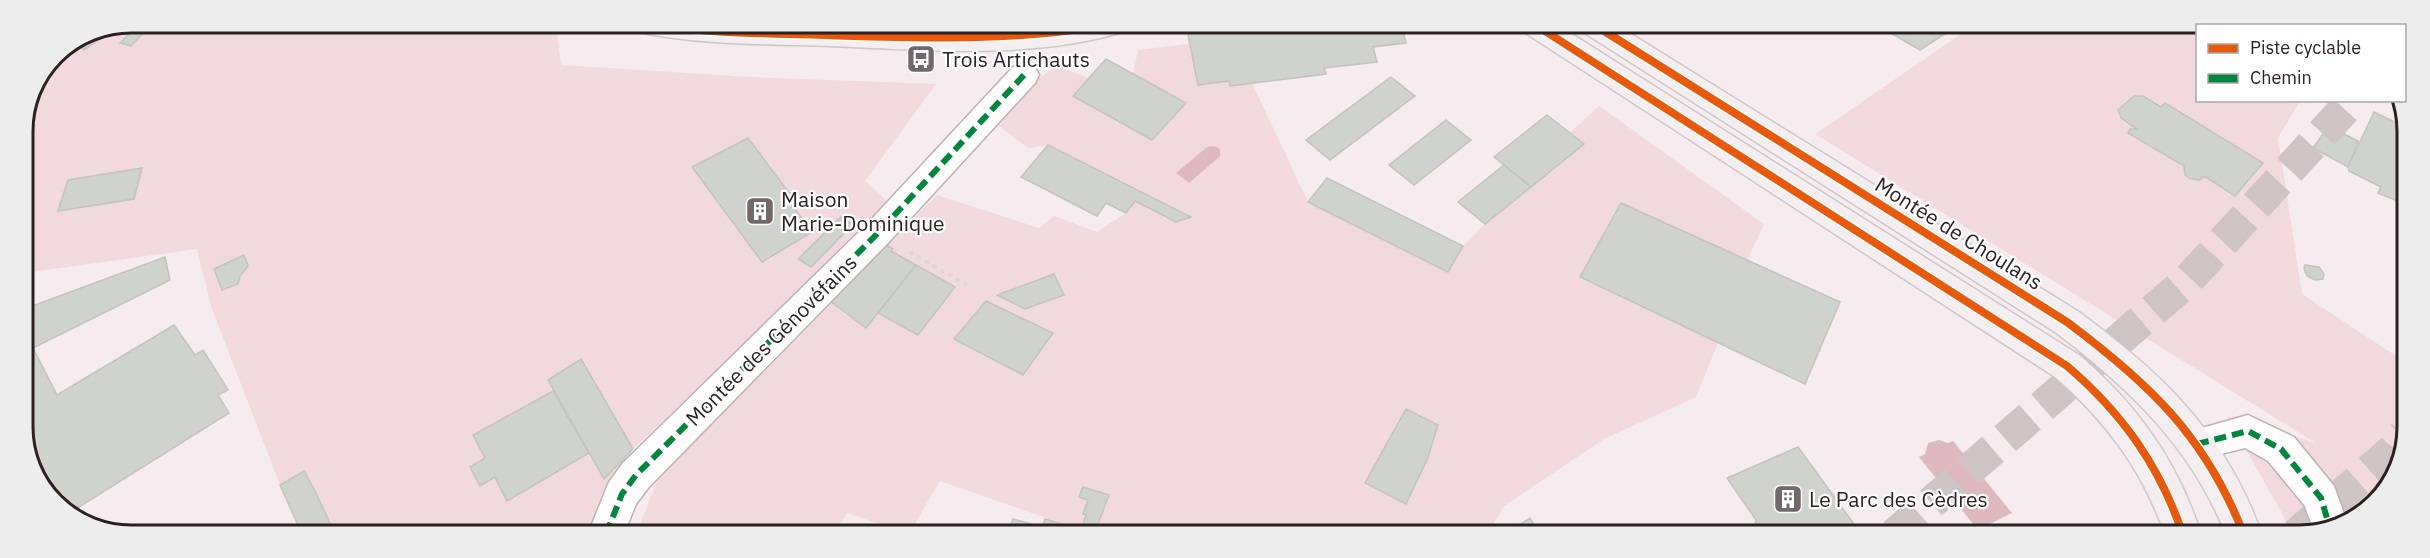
<svg xmlns="http://www.w3.org/2000/svg" width="2430" height="558" viewBox="0 0 2430 558" font-family="'IBM Plex Sans',sans-serif">
<style>
.green{fill:#f2d9de}
.water{fill:#ddb9bf}
.building{fill:#d0d2ce;stroke:#c3c3c1;stroke-width:1.5}
.lines{fill:none;stroke-linecap:round;stroke-linejoin:round}
.highway-tunnel{stroke:#cec3c5;stroke-width:33;stroke-dasharray:33 16;stroke-linecap:butt}
.minor-casing{stroke:#bdb2b4;stroke-width:3}
.major-casing{stroke:#cdc7c8;stroke-width:3}
.path{stroke:#dbd7d8;stroke-width:4;stroke-dasharray:4.5 4.5;stroke-linecap:butt}
.minor{fill:#fefcfc;fill-rule:evenodd}
.major{fill:#f5eef0;fill-rule:evenodd}
.quiet{stroke:#00873e;stroke-width:6;stroke-dasharray:12 6;stroke-linecap:butt}
.cycleway-casing{stroke:#fff;stroke-width:11}
.cycleway{stroke:#e8590c;stroke-width:8}
.labels{text-anchor:middle;dominant-baseline:central;stroke-width:4.5;stroke-linejoin:round;paint-order:stroke}
.poi-label{font-size:21px;fill:#2c2122;stroke:#fff;text-anchor:start}
.street-label{font-size:21px;fill:#2c2122;stroke:#fff}
.rim{fill:none;stroke:#2c2122;stroke-width:3}
</style>
<rect width="100%" height="100%" fill="#f6ebee"/>
<g class="green">
<polygon points="131,23 540,23 557,34 561,65 750,77 936,84 865,181 888,202 742,348 633,449 604,490 588,534 335,534 304,471 280,485 212,309 197,249 24,273 23,125 55,54 90,31"/>
<polygon points="1976,24 2287,25 2198,26 2198,100 2300,101 2278,138 2302,294 2405,362 2405,448 2370,509 2305,535 2292,535 2283,515 2227,416 2316,443 1815,134"/>
<polygon points="1189,44 1198,84 1229,81 1230,86 1252,83 1308,202 1447,272 1463,246 1485,224 1583,144 1570,133 1599,106 1764,224 1747,260 1621,203 1581,277 1718,343 1696,397 1604,439 1504,506 1487,535 1082,534 1081,530 940,481 909,534 847,513 834,534 636,534 658,479 822,313 830,301 937,195 1039,228 1054,216 1097,232 1126,213 1135,201 1176,222 1190,217 1048,145 1028,148 999,126 1030,84 1057,66 1090,79 1074,96 1152,140 1186,103 1133,74 1138,50"/>
</g>
<g class="water">
<polygon points="1214,146 1220,149 1220,156 1189,183 1176,173 1207,147"/>
<polygon points="1939,440 1948,443 1953,441 2012,513 1978,530 1919,457 1925,454 1928,443"/>
</g>
<g class="building">
<polygon points="139,24 146,30 131,46 120,43"/>
<polygon points="1235,24 1401,24 1406,43 1373,47 1377,62 1324,68 1326,74 1230,86 1229,81 1198,85 1187,30"/>
<polygon points="1875,24 1923,24 1937,32 1944,24 1960,24 1920,50"/>
<polygon points="120,25 84,50 74,41 90,31"/>
<polygon points="1106,59 1186,103 1152,140 1073,96"/>
<polygon points="1391,77 1415,96 1330,160 1306,140"/>
<polygon points="2134,96 2143,96 2161,107 2165,103 2263,163 2235,196 2204,176 2200,180 2191,179 2185,175 2184,166 2128,133 2130,129 2137,129 2121,118 2118,110"/>
<polygon points="2374,112 2405,127 2405,204 2378,193 2381,187 2349,171 2348,167"/>
<polygon points="1547,115 1584,144 1531,187 1494,157"/>
<polygon points="1446,120 1471,140 1414,185 1389,165"/>
<polygon points="2329,126 2358,141 2348,167 2313,148"/>
<polygon points="748,138 790,194 786,197 812,232 762,262 692,167"/>
<polygon points="1048,145 1191,217 1176,222 1135,201 1126,213 1106,203 1097,216 1021,177"/>
<polygon points="1504,165 1531,187 1485,224 1458,202"/>
<polygon points="142,168 134,199 58,211 68,180"/>
<polygon points="1327,178 1463,246 1448,272 1308,202"/>
<polygon points="1621,203 1840,302 1805,384 1580,277"/>
<polygon points="841,217 853,224 811,267 798,259"/>
<polygon points="883,243 893,249 891,251 916,265 866,328 830,301"/>
<polygon points="244,255 248,266 240,276 238,284 222,290 214,269"/>
<polygon points="165,257 170,280 33,348 57,395 174,325 195,355 203,350 228,390 218,395 229,413 71,512 55,504 25,443 24,309"/>
<polygon points="916,265 955,287 918,335 878,313"/>
<polygon points="2305,265 2319,267 2324,274 2323,279 2315,280 2307,276 2304,268"/>
<polygon points="1054,274 1064,295 1025,309 997,295"/>
<polygon points="986,301 1053,333 1023,375 954,339"/>
<polygon points="581,359 633,449 604,479 548,380"/>
<polygon points="553,391 589,453 507,501 495,477 480,486 470,467 485,458 473,435"/>
<polygon points="1406,409 1438,425 1427,460 1406,504 1365,483"/>
<polygon points="1798,447 1862,535 1752,535 1756,520 1727,478"/>
<polygon points="304,471 315,491 335,534 302,534 280,485"/>
<polygon points="1083,487 1109,495 1094,534 1007,534 1013,519 1042,527 1045,519 1081,530 1086,515 1083,514 1088,500 1079,497"/>
<polygon points="1530,518 1540,535 1510,535 1519,525"/>
</g>
<g class="lines">
<g class="highway-tunnel">
<polyline points="1894,535 2187,281 2353,100"/>
<polyline points="2296,535 2393,450 2405,434"/>
</g>
<g class="minor-casing">
<g id="minor">
<polygon points="1024,64 1035,67 1039,75 1035,83 888,243 649,487 636,504 624,534 588,534 609,482 623,463 866,225 1013,67"/>
<polygon points="2248,415 2294,437 2334,486 2346,519 2314,532 2305,506 2268,461 2245,448 2197,460 2184,455 2179,444 2184,433"/>
</g>
</g>
<g class="major-casing">
<g id="major">
<path d="M633,23L971,27L1046,23H1130L1126,31C1033,60 927,50 830,46C769,44 708,45 648,34L638,31Z"/>
<path d="M1520,24H1556L2079,355C2137,404 2179,463 2201,535H2165C2143,471 2106,421 2055,377L1524,32Z"/>
<path d="M1579,24H1615L2079,312C2162,373 2227,435 2262,535H2226C2192,448 2129,388 2055,332L1583,32Z"/>
</g>
</g>
<polyline class="path" points="909,252 969,286"/>
<use href="#minor" class="minor"/>
<use href="#major" class="major"/>
<g class="quiet">
<polyline points="2197,444 2248,431 2281,449 2321,498 2329,525"/>
<polyline points="606,534 622,494 636,475 877,234 1024,75"/>
</g>
<g class="cycleway-casing">
<g id="cycleway">
<path d="M648,23C707,34 766,33 825,35C923,38 1019,42 1116,23"/>
<path d="M1534,24L2067,366C2122,413 2160,466 2183,535"/>
<path d="M1593,24L2067,322C2150,384 2206,437 2244,535"/>
</g>
</g>
<use href="#cycleway" class="cycleway"/>
</g>
<defs>
<g id="bus-square" transform="scale(1.5)"><rect x="-9" y="-9" width="18" height="18" rx="4" fill="#736869" stroke="#fff"/><path d="M-5-6H5V4H4V6H2V4H-2V6H-4V4H-5ZM-3.5-4V0h7V-4ZM-3.5 1.2v1.5H-2V1.2ZM2 1.2v1.5H3.5V1.2Z" fill="#fff"/></g>
<g id="building-square" transform="scale(1.5)"><rect x="-9" y="-9" width="18" height="18" rx="4" fill="#736869" stroke="#fff"/><path d="M-4-6H4V6H1V3H-1V6H-4ZM-2.5-4.3h1.7v1.8h-1.7ZM.8-4.3h1.7v1.8H.8ZM-2.5-1h1.7V.8h-1.7ZM.8-1h1.7V.8H.8Z" fill="#fff"/></g>
</defs>
<g fill-rule="evenodd">
<use href="#bus-square" x="921" y="59"/>
<use href="#building-square" x="760" y="211"/>
<use href="#building-square" x="1788" y="499"/>
</g>
<g class="labels">
<g class="poi-label">
<text x="942" y="59">Trois Artichauts</text>
<text x="781" y="199">Maison<tspan x="781" dy="24">Marie-Dominique</tspan></text>
<text x="1809" y="499">Le Parc des Cèdres</text>
</g>
<g class="street-label">
<text transform="translate(1959 233) rotate(32)">Montée de Choulans</text>
<text transform="translate(771 340) rotate(-45)">Montée des Génovéfains</text>
</g>
</g>
<path d="M0 0H2430V558H0ZM131 33H2299A98 98 0 0 1 2397 131V427A98 98 0 0 1 2299 525H131A98 98 0 0 1 33 427V131A98 98 0 0 1 131 33Z" fill="#eeeded" fill-rule="evenodd"/>
<path class="rim" d="M131 33H2299A98 98 0 0 1 2397 131V427A98 98 0 0 1 2299 525H131A98 98 0 0 1 33 427V131A98 98 0 0 1 131 33Z"/>
<rect x="2196" y="24" width="210" height="78" fill="#ffffff" stroke="#aba6a7" stroke-width="1.5"/>
<rect x="2208" y="44" width="30" height="9" fill="#e8590c" stroke="#aba6a7" stroke-width="1.5"/>
<text x="2250" y="54" font-size="18" fill="#2c2122">Piste cyclable</text>
<rect x="2208" y="74" width="30" height="9" fill="#00873e" stroke="#aba6a7" stroke-width="1.5"/>
<text x="2250" y="84" font-size="18" fill="#2c2122">Chemin</text>
</svg>
